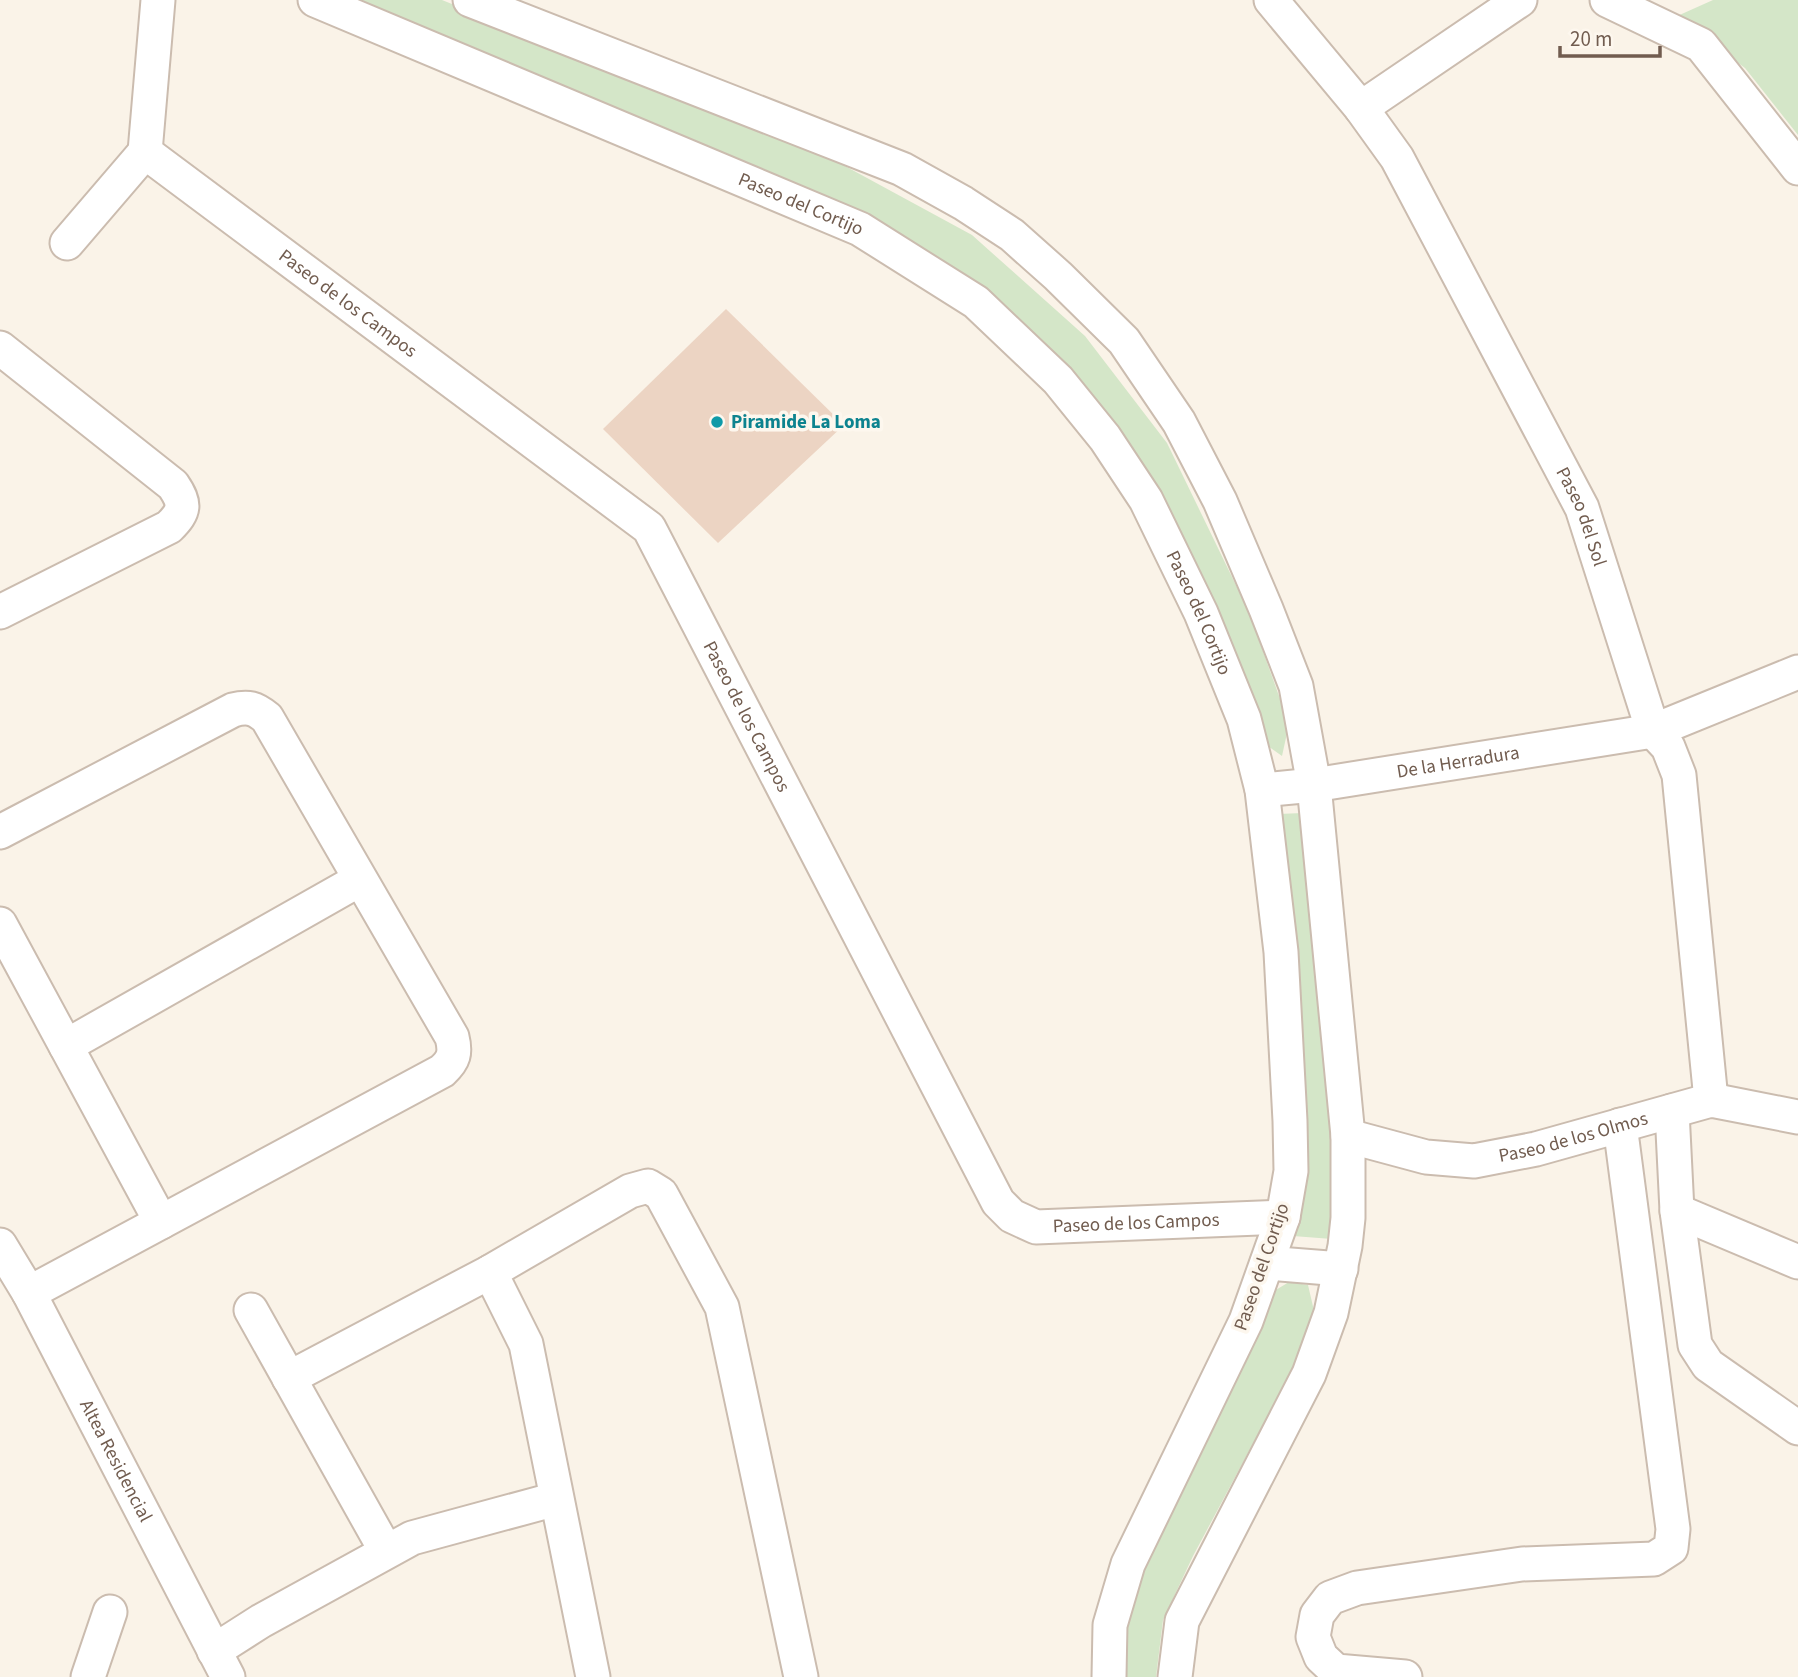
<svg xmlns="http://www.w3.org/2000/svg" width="1798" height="1677" viewBox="0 0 1798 1677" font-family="'Source Sans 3',sans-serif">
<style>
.green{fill:#d4e6c8}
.building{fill:#ecd4c3}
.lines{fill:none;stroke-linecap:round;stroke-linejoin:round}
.minor-casing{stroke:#cbbcaf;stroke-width:37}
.minor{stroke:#fff;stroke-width:33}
.culture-dot{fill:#0f9aa8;stroke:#fdf7ee;stroke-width:2.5}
.labels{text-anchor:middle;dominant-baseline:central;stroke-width:7;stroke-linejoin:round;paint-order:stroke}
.street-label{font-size:19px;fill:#715c4f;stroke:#fdf7ee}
.culture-label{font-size:19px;font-weight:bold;fill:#0d838f;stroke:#fdf7ee;text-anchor:start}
</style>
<rect width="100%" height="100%" fill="#faf3e8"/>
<g class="green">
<polygon points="349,0 442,0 821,153 972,235 1085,336 1167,443 1249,612 1289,724 1282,756 1265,744 1134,459 1062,360 975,285"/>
<polygon points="1713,0 1798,0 1798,135 1745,68 1675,17"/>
<polygon points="1303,813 1333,1133 1332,1239 1293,1236 1278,814"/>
<polygon points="1289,1282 1308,1285 1315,1315 1289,1376 1193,1556 1163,1620 1156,1677 1121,1677 1123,1621 1149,1552 1269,1294"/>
</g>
<polygon class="building" points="726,309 844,425 718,543 603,429"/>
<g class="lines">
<g class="minor-casing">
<g id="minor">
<path id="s1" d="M315,0L860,229L976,302L1058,380L1105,438L1146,500L1201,613L1244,719L1262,790L1281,952L1290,1121L1291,1171L1283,1217L1246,1321L1128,1564L1110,1625L1109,1677"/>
<polyline points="470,0 902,169 963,203 1012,235 1058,276 1124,341 1179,422 1220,501 1266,609 1296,686 1314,785 1348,1136 1348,1218 1345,1246 1331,1313 1309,1374 1182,1621 1175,1677"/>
<path id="s2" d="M1271,0L1361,108L1397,158L1582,508L1653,731L1668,747L1679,775L1711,1100"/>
<polyline points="1607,0 1701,45 1798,168"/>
<polyline points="1361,108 1520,0"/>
<polyline points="145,152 158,0"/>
<path id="s3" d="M67,243L145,152L649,528L998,1202L1012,1216L1036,1227L1283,1217"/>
<path d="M0,348L173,485C186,504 185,511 169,527L0,612"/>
<path id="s4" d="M1262,790L1314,785L1653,731L1798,672"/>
<path d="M0,832L233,710C248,706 255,708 267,718L452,1037C456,1053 454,1060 442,1071L29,1293"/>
<polyline points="0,924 161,1222"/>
<polyline points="66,1046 359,880"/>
<polyline points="1672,1111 1677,1211 1695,1345 1708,1365 1798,1428"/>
<path id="s5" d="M1348,1136L1426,1157L1474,1161L1536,1149L1711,1100L1798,1117"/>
<polyline points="1677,1211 1798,1262"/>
<path id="s6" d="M0,1245L29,1293L228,1677"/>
<polyline points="1267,1263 1341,1269"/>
<polyline points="490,1272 526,1344 593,1677"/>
<polyline points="251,1310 386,1551"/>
<polyline points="289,1378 490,1272 630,1191 648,1186 661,1194 722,1307 801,1677"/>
<polyline points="214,1651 261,1621 412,1538 556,1499"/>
<polyline points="88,1677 110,1612"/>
<polyline points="1405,1677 1336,1671 1321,1657 1313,1637 1317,1615 1330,1598 1357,1588 1522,1564 1654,1559 1671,1548 1673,1529 1620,1125"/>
</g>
</g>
<use href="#minor" class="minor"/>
</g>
<circle class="culture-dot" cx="717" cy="422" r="7"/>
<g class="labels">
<g class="street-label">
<text stroke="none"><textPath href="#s1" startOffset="527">Paseo del Cortijo</textPath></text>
<text stroke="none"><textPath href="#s3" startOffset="373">Paseo de los Campos</textPath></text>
<text stroke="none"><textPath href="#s2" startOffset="606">Paseo del Sol</textPath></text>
<text stroke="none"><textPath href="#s1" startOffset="1115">Paseo del Cortijo</textPath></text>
<text stroke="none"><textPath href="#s3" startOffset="961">Paseo de los Campos</textPath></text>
<text stroke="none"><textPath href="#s4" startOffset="198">De la Herradura</textPath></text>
<text stroke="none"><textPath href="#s5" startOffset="231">Paseo de los Olmos</textPath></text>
<text stroke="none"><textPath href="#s3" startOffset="1654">Paseo de los Campos</textPath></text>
<text transform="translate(1262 1267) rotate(-71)">Paseo del Cortijo</text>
<text stroke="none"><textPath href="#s6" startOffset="245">Altea Residencial</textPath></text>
</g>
<g class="culture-label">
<text x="731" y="422">Piramide La Loma</text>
</g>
</g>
<path d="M1560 46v10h100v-10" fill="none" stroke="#715c4f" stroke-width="3.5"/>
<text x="1570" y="46" font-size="21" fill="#715c4f" stroke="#fdf7ee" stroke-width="5" paint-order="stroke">20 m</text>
</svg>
